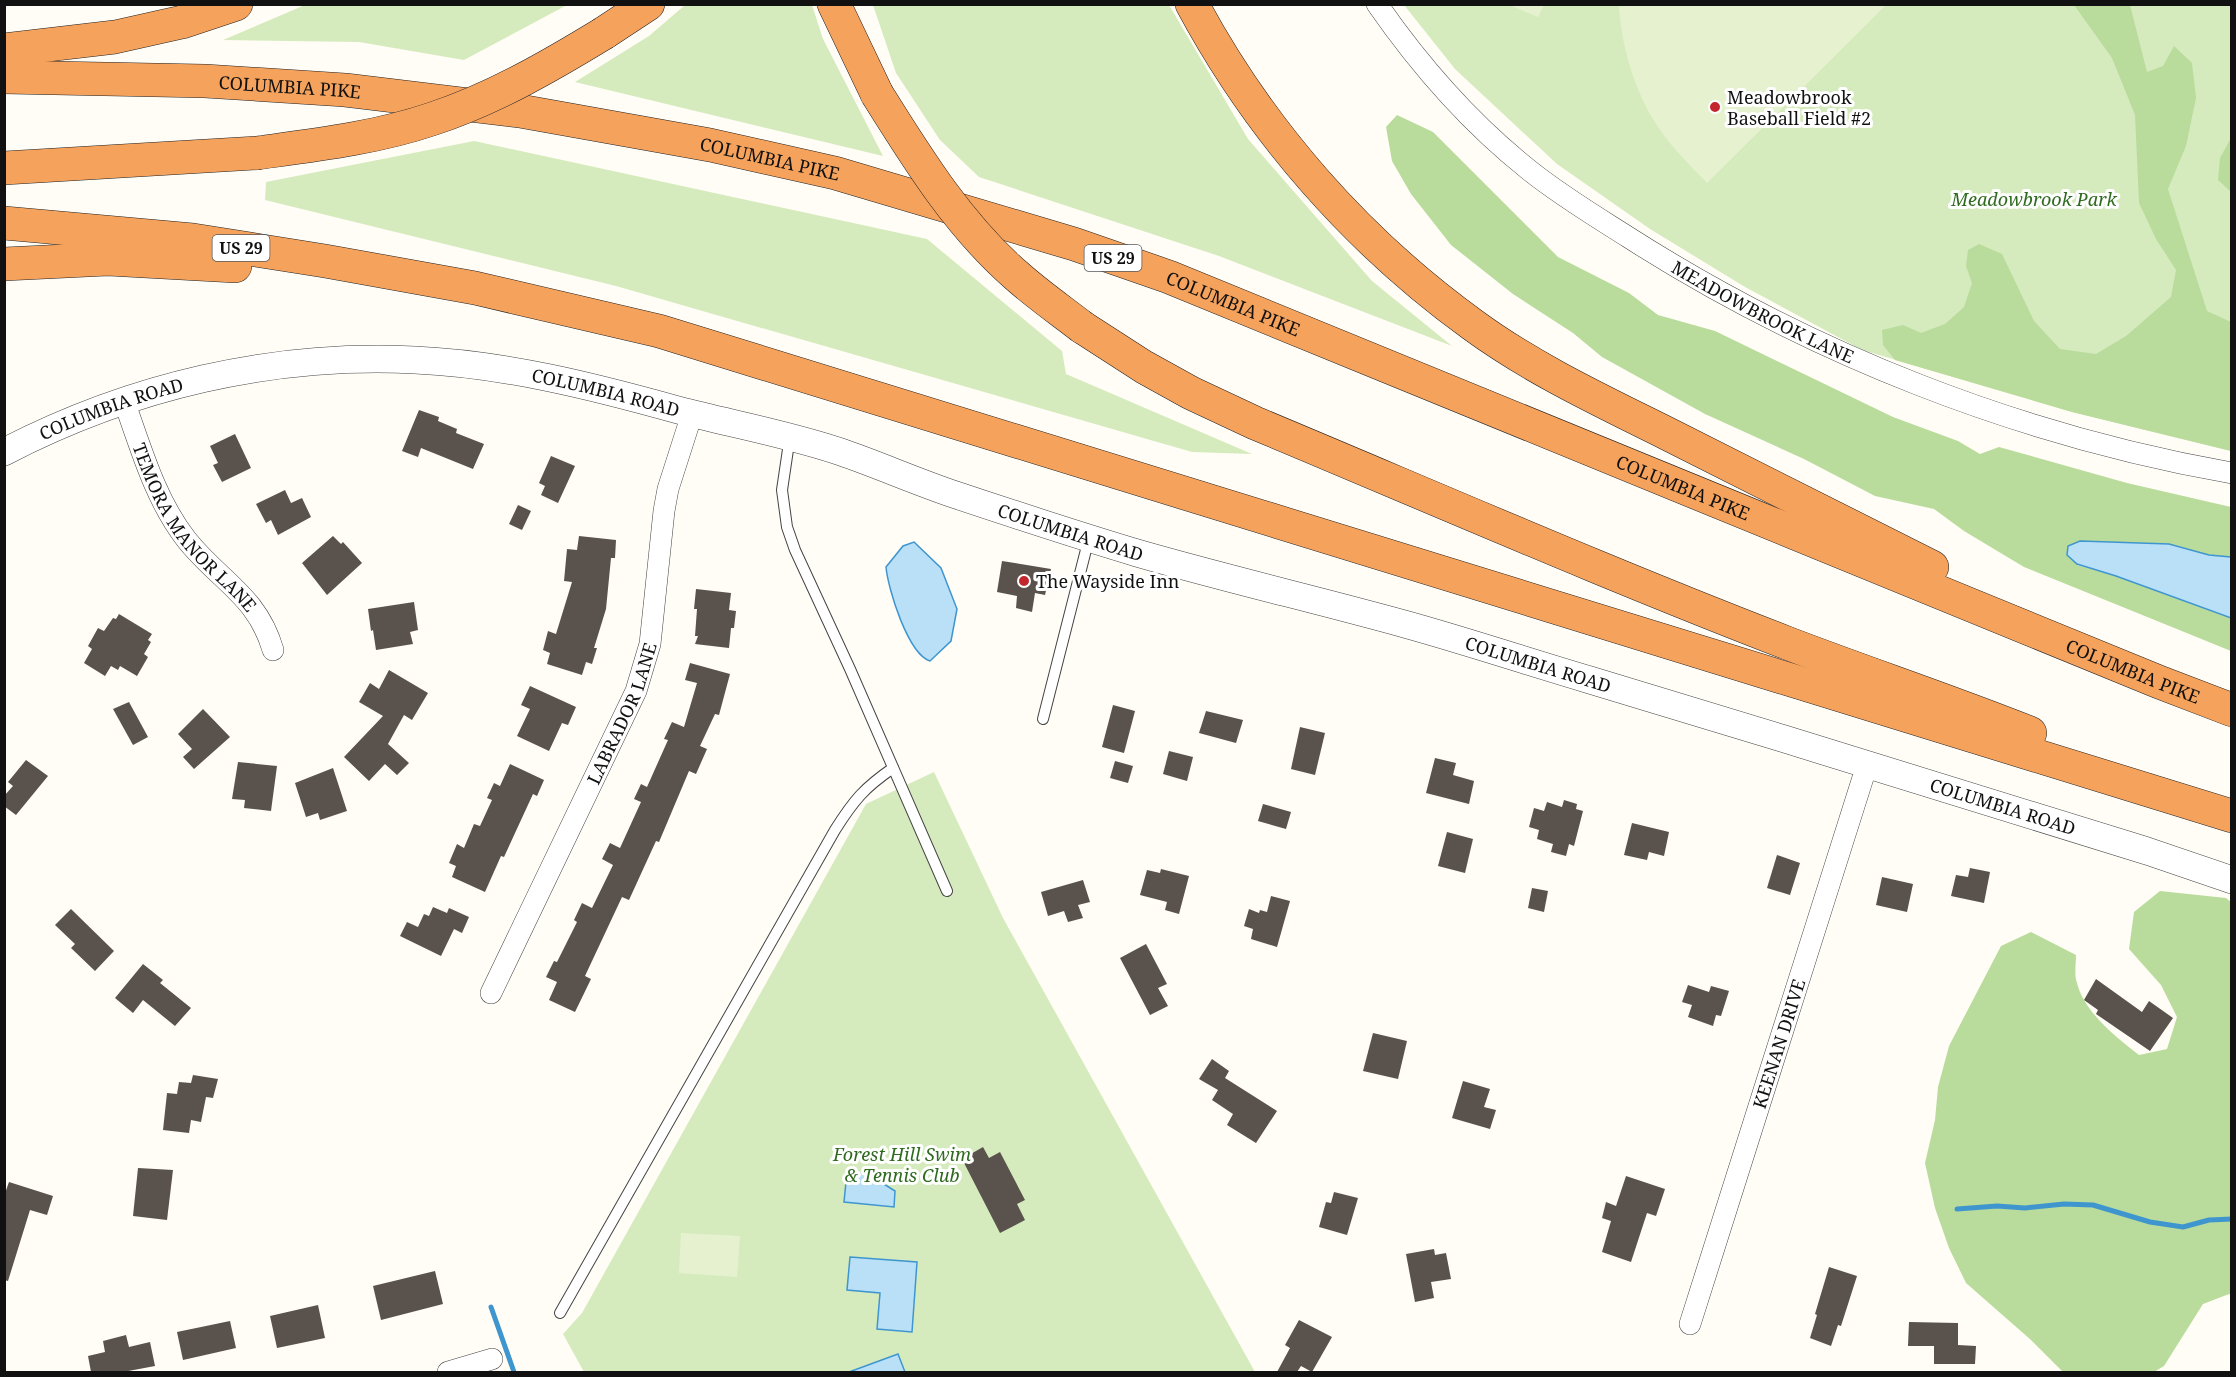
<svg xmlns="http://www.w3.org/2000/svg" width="2236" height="1377" viewBox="0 0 2236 1377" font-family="'Noto Serif',serif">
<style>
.green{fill:#d5ebbd}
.forest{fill:#b9dc9c}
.pitch{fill:#e6f2cf}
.water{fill:#b9e0f7;stroke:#3f96cf;stroke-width:1.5}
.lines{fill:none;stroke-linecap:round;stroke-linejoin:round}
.stream{stroke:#3f96cf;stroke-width:5}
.building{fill:#5a524d}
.service-casing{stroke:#444;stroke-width:12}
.minor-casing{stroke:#444;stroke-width:22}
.tertiary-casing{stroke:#444;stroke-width:28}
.motorway-casing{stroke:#222;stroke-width:34}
.service{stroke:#fff;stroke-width:10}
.minor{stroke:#fff;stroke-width:21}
.tertiary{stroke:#fff;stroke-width:27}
.motorway{stroke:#f5a25d;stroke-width:33}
.motorway-bridge-casing{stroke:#222;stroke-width:34;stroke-linecap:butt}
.motorway-bridge{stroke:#f5a25d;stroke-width:33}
.poi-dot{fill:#c4262e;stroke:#fff;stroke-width:2}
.labels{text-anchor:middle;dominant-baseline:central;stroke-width:6;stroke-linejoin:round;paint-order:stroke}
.shield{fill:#fff;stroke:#585858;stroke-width:1.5}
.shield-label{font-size:16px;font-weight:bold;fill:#111}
.street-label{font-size:18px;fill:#111;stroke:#fff}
.poi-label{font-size:18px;fill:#111;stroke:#fff;text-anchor:start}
.park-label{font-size:18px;font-style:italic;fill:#2f6b1f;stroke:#fff}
</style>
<rect width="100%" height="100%" fill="#fffdf5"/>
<g class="green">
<polygon points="305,5 305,4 567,5 464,60 359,42 223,40"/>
<polygon points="685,5 812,5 823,39 883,156 575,82 649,36"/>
<polygon points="873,5 1169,5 1248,139 1372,281 1452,346 1219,256 979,177 940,140 896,73"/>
<polygon points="1404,5 2231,5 2231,451 2072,412 1862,350 1745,287 1650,229 1557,164 1455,69"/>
<polygon points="474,141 927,239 1062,351 1066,374 1252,454 1192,452 616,286 265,200 266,182"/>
<polygon points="934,772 1003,918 1255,1372 584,1372 563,1334 582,1313 866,804"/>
</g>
<g class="forest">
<polygon points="2074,5 2130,5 2147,72 2163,66 2174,46 2192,63 2196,98 2186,146 2168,189 2207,311 2231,322 2231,451 2072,412 1895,360 1883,345 1882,330 1903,325 1921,333 1945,324 1964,307 1972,283 1966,266 1968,250 1979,244 2002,254 2034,321 2060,349 2096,354 2126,336 2171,297 2176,270 2156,239 2139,203 2135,115 2112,58"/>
<polygon points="1397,115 1433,132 1558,257 1629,293 1658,315 1715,331 1893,417 1958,441 1980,454 1999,447 2127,483 2231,507 2231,557 2209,555 2169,544 2080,541 2077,565 2116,576 2231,618 2231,651 2024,567 1964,531 1934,509 1875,496 1804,459 1705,414 1602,357 1573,333 1513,294 1451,245 1411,194 1392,161 1386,127"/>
<polygon points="2231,138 2231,192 2218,180 2220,158"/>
<path d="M2160,891L2226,898L2231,902V1295L2229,1294L2203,1304L2164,1366L2154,1372H2063L2031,1340L1966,1283L1949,1248L1935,1208L1925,1163L1935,1120L1938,1087L1949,1046L2001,946L2031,932L2076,955C2076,964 2074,975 2077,983C2084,1012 2117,1038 2139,1055L2167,1049L2177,1017L2161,985L2129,949L2134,912Z"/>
</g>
<g class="pitch">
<polygon points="1509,5 1544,4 1544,5 1538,17"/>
<path d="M1619,5V4L1886,5L1707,183C1688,163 1667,143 1653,119C1633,86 1621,43 1619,5Z"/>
<polygon points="681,1233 740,1236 737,1277 679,1273"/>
</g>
<g class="water">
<polygon points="2080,541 2169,544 2209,555 2231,557 2231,618 2116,576 2077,564 2067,555 2068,546"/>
<path d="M914,542L941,568L957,609L951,641L930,661C908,654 888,589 886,567L903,546Z"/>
<polygon points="847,1172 868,1174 895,1191 894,1207 844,1202"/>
<polygon points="850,1257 917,1262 912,1332 877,1329 880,1293 847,1290"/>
<polygon points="898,1354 905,1372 849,1372"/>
</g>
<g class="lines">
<g class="stream">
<polyline points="1957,1209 1997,1206 2025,1208 2064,1204 2093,1205 2150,1222 2183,1227 2209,1220 2232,1219"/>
<polyline points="491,1307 514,1372"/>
</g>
</g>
<g class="building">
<polygon points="419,410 439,417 438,421 457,429 456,433 484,444 473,469 421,448 418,457 402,451"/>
<polygon points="235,434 251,468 222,482 213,465 218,463 210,446"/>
<polygon points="551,456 575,466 558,503 541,495 545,486 539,483"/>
<polygon points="285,490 291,503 302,498 311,517 278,535 271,520 266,523 256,504"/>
<polygon points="518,505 531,511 522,530 509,524"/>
<polygon points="333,536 341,544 343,542 362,563 327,595 302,563"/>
<polygon points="579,536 616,540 615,558 611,558 606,609 594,648 597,648 592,664 586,662 582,675 547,664 550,653 543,650 548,631 556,634 572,582 564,581 567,549 577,550"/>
<polygon points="1002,561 1051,569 1045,595 1035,593 1032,612 1016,608 1017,596 997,592"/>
<polygon points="696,589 731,593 729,610 736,611 734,628 731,628 729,648 695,644 698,636 695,636 697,609 694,609"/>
<polygon points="414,602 418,630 410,632 413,644 376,650 373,630 371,631 368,609"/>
<polygon points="119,614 152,634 148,640 151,642 144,654 148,657 137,676 120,666 118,670 111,666 105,676 84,663 92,649 88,646 98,628 104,631 113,618 116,619"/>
<polygon points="690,663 730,674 719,715 715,714 700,746 707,749 696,774 689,771 659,842 656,841 629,900 622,897 585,976 591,979 575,1012 549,1000 557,982 546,977 554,961 557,962 577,922 574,920 582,903 592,908 613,865 602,859 610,843 620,848 641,802 634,799 641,784 647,787 668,740 664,739 672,722 684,727 697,683 685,680"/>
<polygon points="389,670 428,693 412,720 404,715 388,744 409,763 397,775 385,764 369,781 344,757 383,716 359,702 370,683 379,689"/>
<polygon points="530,686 576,707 568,725 562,723 549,751 517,736 530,709 521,705"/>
<polygon points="129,702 148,737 133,745 113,709"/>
<polygon points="1113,705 1135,711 1124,753 1102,747"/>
<polygon points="203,709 230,737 194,769 183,757 192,749 178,734"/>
<polygon points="1206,711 1243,720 1236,743 1199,733"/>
<polygon points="1300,727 1325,733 1315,775 1291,769"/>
<polygon points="1169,751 1193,757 1187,781 1163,774"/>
<polygon points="1435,758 1456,763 1453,775 1474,781 1469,804 1426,793"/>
<polygon points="26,760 48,776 16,815 4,806 4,796 13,786 8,782"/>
<polygon points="1115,761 1133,766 1128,783 1110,778"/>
<polygon points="238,762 277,766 271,811 244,808 245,800 232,799"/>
<polygon points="510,764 544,780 537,796 533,794 504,857 501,856 485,892 452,877 456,866 449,863 457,844 464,848 474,824 480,826 492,800 487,798 494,783 500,786"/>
<polygon points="333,768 347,811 320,820 318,813 306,817 295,783"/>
<polygon points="1564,800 1577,804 1576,809 1583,811 1574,846 1569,844 1566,856 1551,852 1553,844 1537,839 1539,830 1529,827 1534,808 1544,811 1547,802 1562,807"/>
<polygon points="1263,804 1291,812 1286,829 1258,821"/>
<polygon points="1632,823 1669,832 1664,856 1649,852 1647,860 1624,855"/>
<polygon points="1447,832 1473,839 1465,873 1438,866"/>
<polygon points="1777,855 1800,863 1790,895 1767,888"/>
<polygon points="1970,868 1990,872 1984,903 1951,896 1956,875 1968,877"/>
<polygon points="1161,869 1189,876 1179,914 1165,910 1167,902 1140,895 1147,870 1160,873"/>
<polygon points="1882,877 1913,884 1907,912 1876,905"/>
<polygon points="1083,880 1090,902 1078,905 1083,918 1068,922 1064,911 1048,916 1041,892"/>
<polygon points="1532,888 1548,891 1544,912 1528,908"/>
<polygon points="1271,896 1290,901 1277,947 1251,939 1253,929 1244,926 1249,909 1259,913 1260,910 1267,912"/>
<polygon points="433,907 447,913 449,908 469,917 462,933 454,929 441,956 400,936 407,922 418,927 424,914 429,916"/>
<polygon points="71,909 114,951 95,971 71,948 75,944 55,925"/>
<polygon points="1146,944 1167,984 1158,988 1168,1006 1150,1015 1120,958"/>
<polygon points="143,964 163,980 160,983 191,1008 175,1026 143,1000 133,1013 115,998"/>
<polygon points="2096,979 2142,1012 2149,1001 2173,1018 2150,1051 2096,1014 2098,1010 2084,1000"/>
<polygon points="1688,985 1709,992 1711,986 1729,991 1721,1016 1716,1015 1713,1026 1688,1017 1692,1005 1682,1002"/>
<polygon points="1373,1033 1407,1041 1398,1079 1363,1071"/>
<polygon points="1212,1059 1229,1071 1225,1078 1277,1111 1256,1143 1227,1125 1233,1114 1212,1100 1218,1090 1199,1079"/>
<polygon points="193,1075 218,1079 213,1098 206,1097 201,1122 191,1120 189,1133 163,1130 167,1093 177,1094 179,1082 191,1083"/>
<polygon points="1463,1081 1490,1089 1484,1107 1496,1110 1490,1129 1452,1118"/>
<polygon points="983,1147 989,1158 1000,1152 1025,1200 1017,1204 1025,1220 1000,1233 962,1159"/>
<polygon points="138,1168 173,1170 167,1220 133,1216"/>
<polygon points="1626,1176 1665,1189 1656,1216 1647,1213 1631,1262 1602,1252 1611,1221 1602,1218 1606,1202 1616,1206"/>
<polygon points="9,1182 53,1196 47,1215 30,1210 8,1281 4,1280 4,1196"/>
<polygon points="1334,1192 1358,1198 1347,1235 1319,1227 1326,1202 1331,1203"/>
<polygon points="1434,1249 1435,1255 1446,1253 1451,1279 1431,1282 1434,1298 1415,1302 1406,1254"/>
<polygon points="1829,1267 1857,1276 1841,1326 1838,1325 1831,1346 1810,1338 1817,1315 1815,1314"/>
<polygon points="435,1271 443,1304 381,1320 373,1286"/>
<polygon points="318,1305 325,1338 277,1348 270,1316"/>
<polygon points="1299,1320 1332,1337 1312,1372 1301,1366 1297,1372 1277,1372 1290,1348 1285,1345"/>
<polygon points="230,1321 236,1348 183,1360 177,1332"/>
<polygon points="1909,1322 1958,1323 1958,1345 1976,1346 1975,1364 1934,1364 1934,1346 1908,1346"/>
<polygon points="126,1335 129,1347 150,1342 155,1366 123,1372 91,1372 88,1356 105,1352 103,1341"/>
</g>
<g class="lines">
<g class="service-casing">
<g id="service">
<polyline points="790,436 782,490 787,527 795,550 850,669 947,891"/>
<polyline points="1043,719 1089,538"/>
<path d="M560,1313L835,830C854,800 864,788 893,768"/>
</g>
</g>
<g class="minor-casing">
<g id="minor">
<path id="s1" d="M1377,4C1420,66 1470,123 1529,170C1560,195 1595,216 1628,237C1811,354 2018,435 2232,473"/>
<path id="s2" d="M124,401C141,448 155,499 186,539C219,581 257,595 273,650"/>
<path id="s3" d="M491,993L636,691L650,644L664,511L668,489L692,414"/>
<path id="s4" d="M1690,1324L1867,765"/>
<polyline points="448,1372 492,1359"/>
</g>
</g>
<g class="tertiary-casing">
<g id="tertiary">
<path id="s5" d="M4,452C131,386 272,353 415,360C504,364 592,386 678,410C732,424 788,434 841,452C879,465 917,482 956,495C1016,515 1077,535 1137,553C1227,579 1318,600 1408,625C1469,642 1529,662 1590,680C1776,736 1961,793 2147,851L2232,880"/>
</g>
</g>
<g class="motorway-casing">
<g id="motorway">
<polyline points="834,4 877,94"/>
<path d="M1192,4C1260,131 1357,241 1473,325C1533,369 1602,401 1668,434C1756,479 1844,523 1932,567"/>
<polyline points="604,33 648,4"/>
<polyline points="4,50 115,37 182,22 236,4"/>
<path id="s6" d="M4,77L205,81L345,90L520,111L710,145L835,173L1074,244L1169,277L2159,682L2232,710"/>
<polyline points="4,168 257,153"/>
<polyline points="4,223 193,240 325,261 475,288 659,331 2232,816"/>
<polyline points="4,264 108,259 235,266"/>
<path d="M1082,327L1144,367L1191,393L1255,423C1432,497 1608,574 1787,643C1868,674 1950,701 2030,733"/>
</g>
</g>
<use href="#service" class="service"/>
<use href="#minor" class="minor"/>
<use href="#tertiary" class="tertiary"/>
<use href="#motorway" class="motorway"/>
<g class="motorway-bridge-casing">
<g id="motorway-bridge">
<path d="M877,94C917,158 959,226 1017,276C1037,294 1060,310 1082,327"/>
<path d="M257,153C316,145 376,138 432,119C493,99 550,66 604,33"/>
</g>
</g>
<use href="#motorway-bridge" class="motorway-bridge"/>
</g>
<g class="poi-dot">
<circle cx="1715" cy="107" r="6"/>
<circle cx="1024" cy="581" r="6"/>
</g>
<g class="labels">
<g class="shield">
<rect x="212.5" y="235" width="57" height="26" rx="4.5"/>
<rect x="1084.5" y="245" width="57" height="26" rx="4.5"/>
</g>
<g class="shield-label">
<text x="241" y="248">US 29</text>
<text x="1113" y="258">US 29</text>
</g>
<g class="street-label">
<text stroke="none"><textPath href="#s6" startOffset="286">COLUMBIA PIKE</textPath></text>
<text stroke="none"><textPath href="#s6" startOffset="772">COLUMBIA PIKE</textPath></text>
<text stroke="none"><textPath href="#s6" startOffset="1258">COLUMBIA PIKE</textPath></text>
<text stroke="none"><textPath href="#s1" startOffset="500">MEADOWBROOK LANE</textPath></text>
<text stroke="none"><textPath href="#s5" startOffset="620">COLUMBIA ROAD</textPath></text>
<text stroke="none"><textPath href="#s5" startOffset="116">COLUMBIA ROAD</textPath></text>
<text stroke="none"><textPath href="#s6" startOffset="1744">COLUMBIA PIKE</textPath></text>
<text stroke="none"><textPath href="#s2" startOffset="147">TEMORA MANOR LANE</textPath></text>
<text stroke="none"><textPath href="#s5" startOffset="1106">COLUMBIA ROAD</textPath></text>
<text stroke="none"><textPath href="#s5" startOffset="1592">COLUMBIA ROAD</textPath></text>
<text stroke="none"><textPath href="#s6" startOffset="2230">COLUMBIA PIKE</textPath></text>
<text stroke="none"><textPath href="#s3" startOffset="309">LABRADOR LANE</textPath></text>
<text stroke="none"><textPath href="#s5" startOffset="2078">COLUMBIA ROAD</textPath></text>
<text stroke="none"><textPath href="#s4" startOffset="294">KEENAN DRIVE</textPath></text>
</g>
<g class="poi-label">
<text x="1727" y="97">Meadowbrook<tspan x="1727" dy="21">Baseball Field #2</tspan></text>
<text x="1036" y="581">The Wayside Inn</text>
</g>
<g class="park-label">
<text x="2034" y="199">Meadowbrook Park</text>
<text x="902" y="1154">Forest Hill Swim<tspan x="902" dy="21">&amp; Tennis Club</tspan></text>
</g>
</g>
<rect width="2236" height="1377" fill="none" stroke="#111111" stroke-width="12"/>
</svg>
